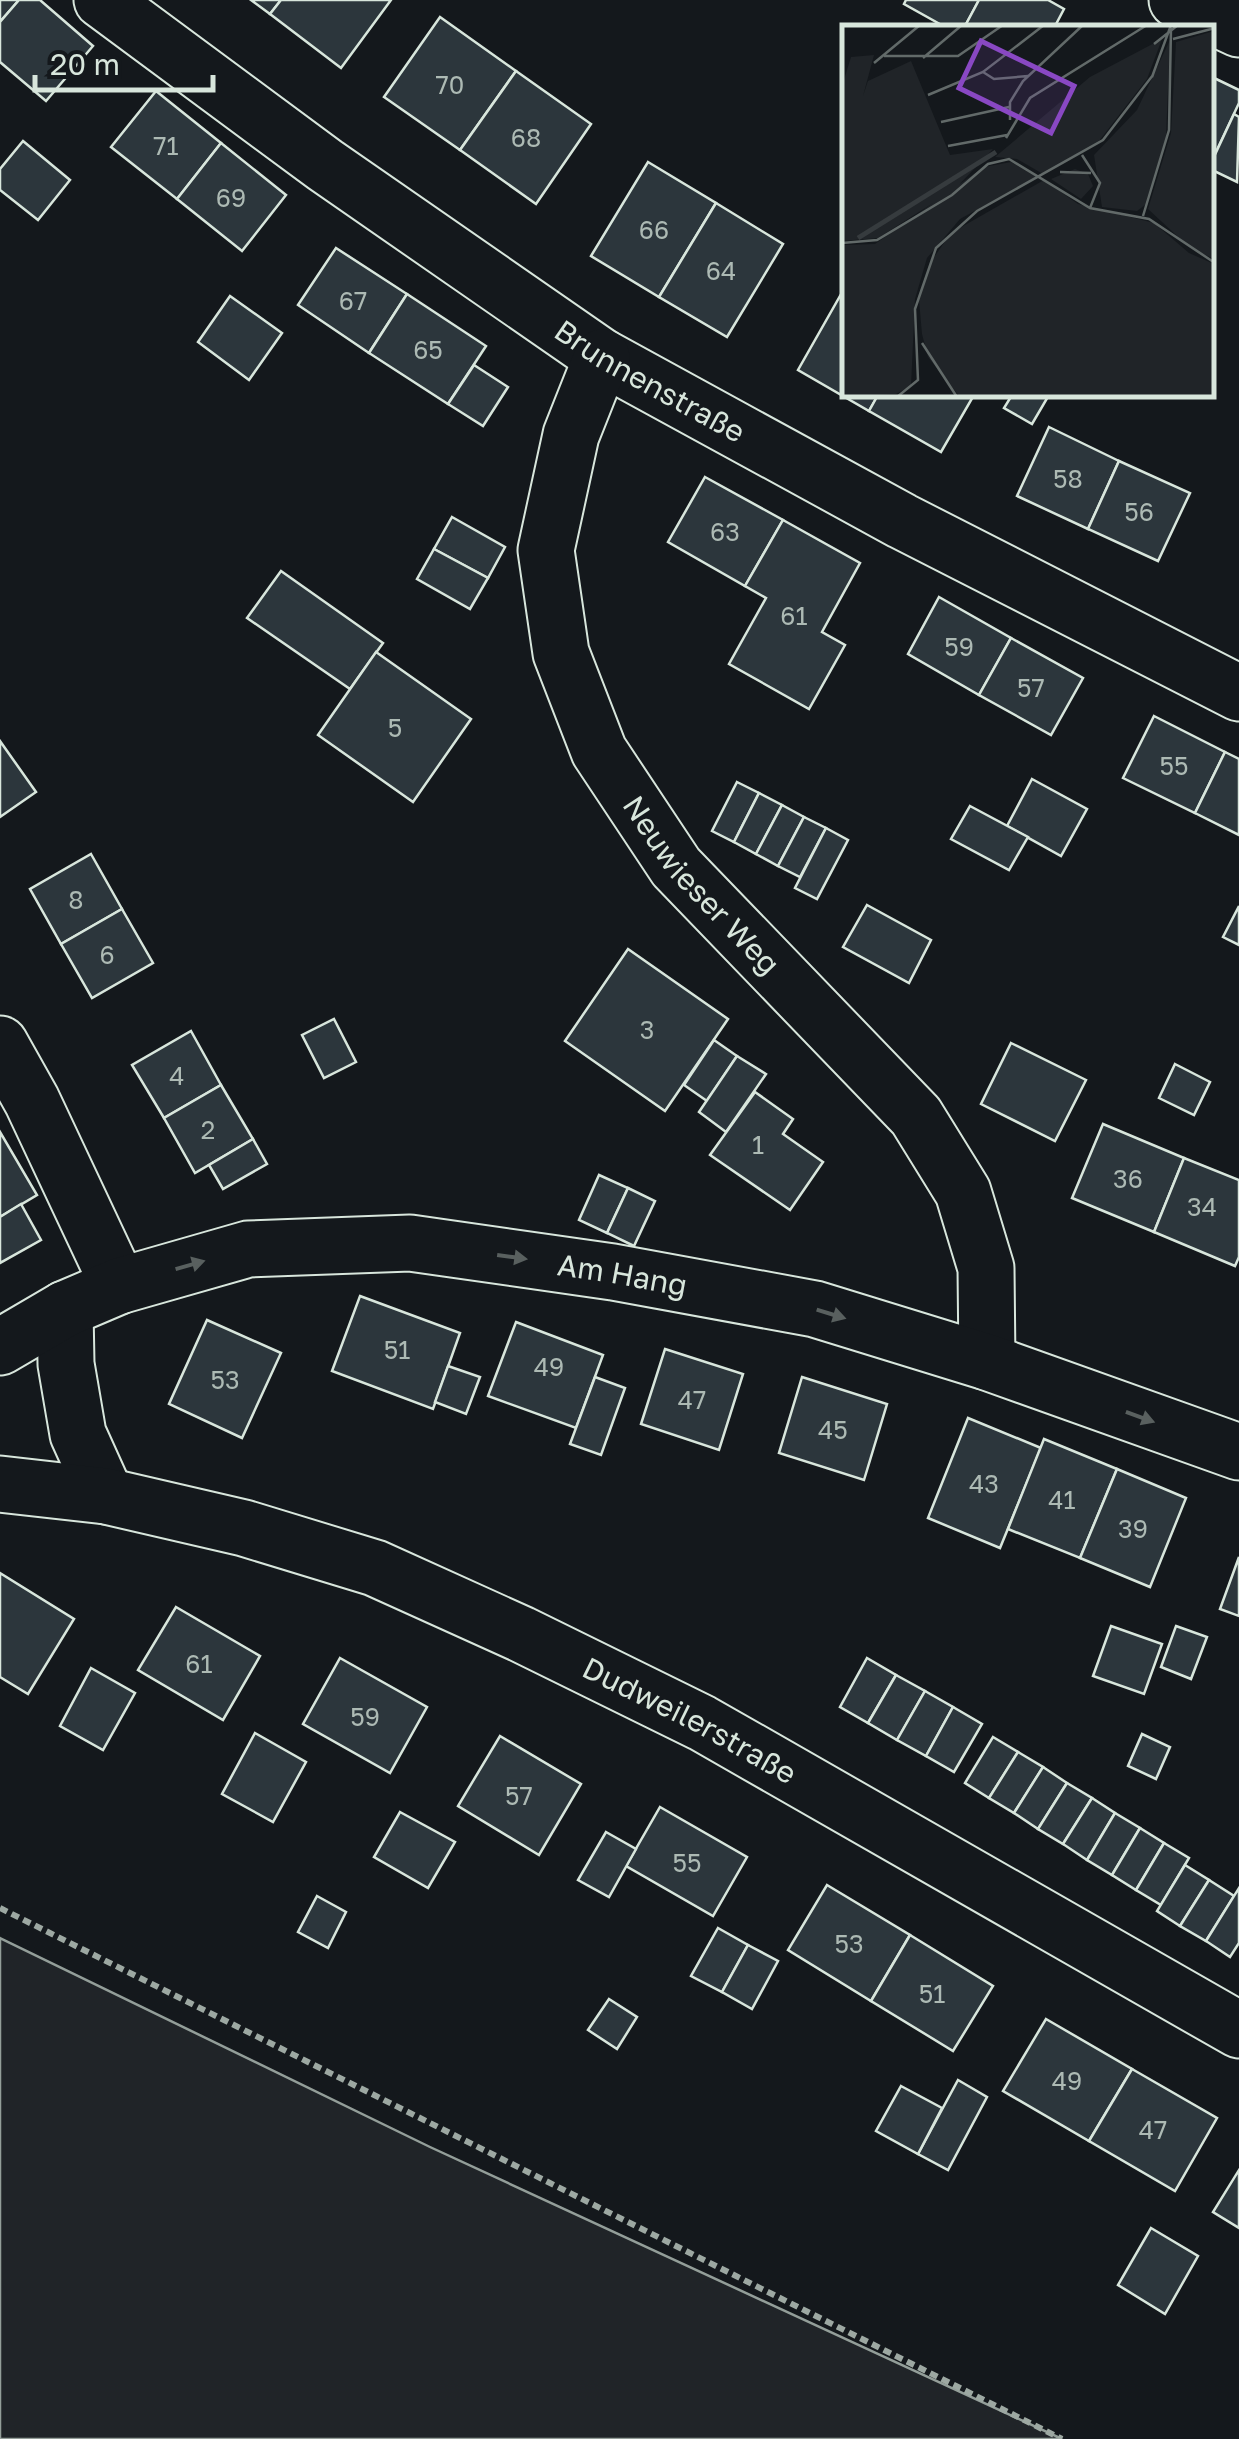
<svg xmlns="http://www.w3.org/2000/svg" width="1239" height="2439" viewBox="0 0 1239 2439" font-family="'Golos Text',sans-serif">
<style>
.green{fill:#202428;stroke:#939e99;stroke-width:2.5}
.building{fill:#2c363c;stroke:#d8e6dc;stroke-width:2.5}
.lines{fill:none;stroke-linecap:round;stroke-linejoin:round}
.minor-casing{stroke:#d8e6dc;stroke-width:59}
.path{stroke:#9da8a2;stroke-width:6;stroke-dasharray:8 5;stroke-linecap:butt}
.minor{stroke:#14181c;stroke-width:55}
.oneway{fill:#59605f}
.labels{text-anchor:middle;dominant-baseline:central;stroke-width:8;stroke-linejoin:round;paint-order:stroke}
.number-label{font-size:25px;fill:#adbab4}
.street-label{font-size:30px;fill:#d8e6dc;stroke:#14181c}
.inset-river{fill:none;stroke:#363b3e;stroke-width:5}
.inset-road{fill:none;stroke:#626a69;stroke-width:2.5}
.view{fill:#8948c3;fill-opacity:0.15;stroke:#8948c3;stroke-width:5}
.inset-edge{fill:none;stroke:#d8e6dc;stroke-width:5}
</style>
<rect width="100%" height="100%" fill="#14181c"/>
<polygon class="green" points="0,1938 430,2147 1062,2439 0,2439"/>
<g class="building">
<polygon points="0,0 19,0 0,22"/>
<polygon points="19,0 40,0 93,46 46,101 0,62 0,22"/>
<polygon points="251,0 281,0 270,14"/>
<polygon points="281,0 391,0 341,68 270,14"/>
<polygon points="906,0 979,0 964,28 947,28 904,4"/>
<polygon points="979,0 1048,0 1064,9 1054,28 964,28"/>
<polygon points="440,17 516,71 460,150 384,97"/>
<polygon points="516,71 591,124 536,204 460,150"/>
<polygon points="1212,77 1239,90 1239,103 1216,152 1212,150"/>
<polygon points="156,91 221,143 177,199 111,147"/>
<polygon points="1234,114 1239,117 1237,182 1212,170 1212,161"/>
<polygon points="23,141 70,180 38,220 0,190 0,169"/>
<polygon points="221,143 286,195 242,251 177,199"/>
<polygon points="648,162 716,203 659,297 591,256"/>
<polygon points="716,203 783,244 727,337 659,297"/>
<polygon points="336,248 407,294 369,353 298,305"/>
<polygon points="844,289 844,395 878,395 869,411 798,370"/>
<polygon points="407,294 486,346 448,404 369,353"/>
<polygon points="230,296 282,333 249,380 198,342"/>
<polygon points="474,365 508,387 483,426 448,404"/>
<polygon points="878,395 974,395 941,452 869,411"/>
<polygon points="1012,395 1049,395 1032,424 1004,408"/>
<polygon points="1049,427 1119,461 1088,529 1017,496"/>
<polygon points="1119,461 1190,493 1158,561 1088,529"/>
<polygon points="705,477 783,520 745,586 668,542"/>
<polygon points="452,517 505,547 488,578 434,549"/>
<polygon points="783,520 860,563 822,632 845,645 809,709 729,664 766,598 745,586"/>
<polygon points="434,549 488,578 470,609 417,579"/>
<polygon points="281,571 383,643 350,689 247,618"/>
<polygon points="939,597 1011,638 979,695 908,654"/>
<polygon points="1011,638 1083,678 1051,735 979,695"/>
<polygon points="376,652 471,719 413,802 318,735"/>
<polygon points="1154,716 1225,752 1195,813 1123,778"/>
<polygon points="0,741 36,792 0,817"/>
<polygon points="1225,752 1239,759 1239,835 1195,813"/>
<polygon points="1032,779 1087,809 1061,856 1007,826"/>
<polygon points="737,782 759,793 734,842 712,831"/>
<polygon points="759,793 782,805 756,854 734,842"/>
<polygon points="782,805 804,817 778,866 756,854"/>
<polygon points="970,806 1028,837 1009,870 951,839"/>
<polygon points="804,817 826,828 800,877 778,866"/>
<polygon points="826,828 848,840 817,899 795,888"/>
<polygon points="91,854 122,909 61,944 30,889"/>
<polygon points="867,905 931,940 909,983 843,947"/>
<polygon points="1239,906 1239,945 1223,937"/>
<polygon points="122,909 153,963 92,998 61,944"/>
<polygon points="628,949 728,1019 665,1111 565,1041"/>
<polygon points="334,1019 356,1062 324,1078 302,1035"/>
<polygon points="191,1031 221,1085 164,1118 132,1065"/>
<polygon points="714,1040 737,1056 707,1101 684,1085"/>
<polygon points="1011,1043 1086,1080 1055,1141 981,1104"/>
<polygon points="737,1056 766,1074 726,1132 699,1112"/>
<polygon points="1175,1064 1210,1082 1194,1115 1159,1098"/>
<polygon points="221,1085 253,1139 195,1173 164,1118"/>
<polygon points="755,1092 793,1119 783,1134 823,1162 790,1210 710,1155"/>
<polygon points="1103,1124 1184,1158 1154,1232 1072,1198"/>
<polygon points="0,1132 37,1195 0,1217"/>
<polygon points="253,1139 267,1164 223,1189 209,1165"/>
<polygon points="1184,1158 1239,1180 1239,1257 1235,1266 1154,1232"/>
<polygon points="599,1175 628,1188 607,1233 579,1220"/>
<polygon points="628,1188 655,1201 634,1246 607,1233"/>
<polygon points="21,1204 41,1240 0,1263 0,1217"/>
<polygon points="360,1296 460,1333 433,1409 332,1371"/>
<polygon points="207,1320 281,1353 242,1438 169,1404"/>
<polygon points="516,1322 603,1355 576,1428 488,1396"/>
<polygon points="665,1349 743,1374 719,1450 641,1424"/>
<polygon points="448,1366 480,1377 466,1414 435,1402"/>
<polygon points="595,1377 625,1388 601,1455 570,1444"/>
<polygon points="802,1377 887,1404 864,1480 779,1453"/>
<polygon points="968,1418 1041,1448 1000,1548 928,1518"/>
<polygon points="1044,1439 1117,1469 1080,1558 1008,1529"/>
<polygon points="1117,1469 1186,1498 1150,1587 1080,1558"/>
<polygon points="1239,1557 1239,1616 1220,1609"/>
<polygon points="0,1573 74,1619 28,1694 0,1677"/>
<polygon points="176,1607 260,1656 223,1720 138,1670"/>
<polygon points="1111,1626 1162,1644 1144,1694 1093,1676"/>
<polygon points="1176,1626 1207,1637 1191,1679 1161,1667"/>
<polygon points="340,1658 427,1707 390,1773 303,1724"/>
<polygon points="867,1658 896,1675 868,1723 840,1707"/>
<polygon points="91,1668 135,1693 103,1750 60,1726"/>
<polygon points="896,1675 925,1691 897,1740 868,1723"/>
<polygon points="925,1691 953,1707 926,1756 897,1740"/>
<polygon points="953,1707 982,1724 954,1772 926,1756"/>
<polygon points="255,1733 306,1762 273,1822 222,1794"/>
<polygon points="1142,1734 1170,1747 1156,1779 1128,1766"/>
<polygon points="500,1736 581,1784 539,1855 458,1806"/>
<polygon points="993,1737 1018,1752 989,1798 965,1783"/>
<polygon points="1018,1752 1043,1767 1014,1813 989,1798"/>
<polygon points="1043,1767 1067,1783 1038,1829 1014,1813"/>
<polygon points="1067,1783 1092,1798 1063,1844 1038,1829"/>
<polygon points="1092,1798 1115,1813 1087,1860 1063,1844"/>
<polygon points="660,1807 747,1857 713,1916 626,1866"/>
<polygon points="400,1812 455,1842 428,1888 374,1857"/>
<polygon points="1115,1813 1140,1828 1112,1875 1087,1860"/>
<polygon points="1140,1828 1164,1843 1136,1890 1112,1875"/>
<polygon points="606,1832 636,1849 609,1897 578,1880"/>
<polygon points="1164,1843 1189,1858 1161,1905 1136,1890"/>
<polygon points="1185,1865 1209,1880 1180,1926 1157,1911"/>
<polygon points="1209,1880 1234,1896 1206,1941 1180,1926"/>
<polygon points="827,1885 910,1935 871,2001 788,1950"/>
<polygon points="1239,1888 1239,1943 1230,1957 1206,1941"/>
<polygon points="317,1896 346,1912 328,1948 298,1932"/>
<polygon points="718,1928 748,1945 722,1992 691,1976"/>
<polygon points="910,1935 993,1986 953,2051 871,2001"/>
<polygon points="748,1945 778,1961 752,2009 722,1992"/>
<polygon points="609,1999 637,2017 617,2049 588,2030"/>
<polygon points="1046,2019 1132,2069 1089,2141 1003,2091"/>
<polygon points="1132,2069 1217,2118 1175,2191 1089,2141"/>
<polygon points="958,2080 987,2097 948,2170 918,2154"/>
<polygon points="901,2086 942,2108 918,2154 876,2131"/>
<polygon points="1239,2170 1239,2228 1213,2212"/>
<polygon points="1151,2228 1198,2256 1165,2314 1118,2285"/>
</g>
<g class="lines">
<g class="minor-casing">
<g id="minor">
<path id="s1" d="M102,0L325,165L602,357L902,521L1239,693"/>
<polyline points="1177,0 1239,29"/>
<path id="s2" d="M602,357L571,435L546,550L561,653L599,751L676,867L916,1116L963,1192L986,1268L987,1362"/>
<polyline points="0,1044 32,1101 119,1286"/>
<polyline points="65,1309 66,1364 78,1434 106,1496"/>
<path id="s3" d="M0,1347L65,1309L119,1286L248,1249L410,1243L613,1272L815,1309L987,1362L1239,1452"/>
<path id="s4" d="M0,1484L106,1496L244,1528L375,1568L521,1634L702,1723L1239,2030"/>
</g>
</g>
<polyline class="path" points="0,1908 1062,2439"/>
<use href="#minor" class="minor"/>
</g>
<defs><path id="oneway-solid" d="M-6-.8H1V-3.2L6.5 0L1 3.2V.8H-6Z" transform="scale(2.5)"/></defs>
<g class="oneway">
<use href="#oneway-solid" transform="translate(512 1257) rotate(8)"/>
<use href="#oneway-solid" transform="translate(190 1265) rotate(-16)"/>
<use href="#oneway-solid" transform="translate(831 1314) rotate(17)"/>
<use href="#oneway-solid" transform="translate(1140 1417) rotate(20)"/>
</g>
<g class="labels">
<g class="number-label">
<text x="450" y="84">70</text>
<text x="526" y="137">68</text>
<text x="166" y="145">71</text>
<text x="231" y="197">69</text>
<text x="654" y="229">66</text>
<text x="721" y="270">64</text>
<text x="353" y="300">67</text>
<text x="428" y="349">65</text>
<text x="1068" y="478">58</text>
<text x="1139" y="511">56</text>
<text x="725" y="531">63</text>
<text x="794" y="615">61</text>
<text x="959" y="646">59</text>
<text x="1031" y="687">57</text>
<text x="395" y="727">5</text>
<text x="1174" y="765">55</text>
<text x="76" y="899">8</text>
<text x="107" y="954">6</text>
<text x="647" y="1029">3</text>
<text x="177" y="1075">4</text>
<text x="208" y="1129">2</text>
<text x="758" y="1144">1</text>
<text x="1128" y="1178">36</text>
<text x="1202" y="1206">34</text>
<text x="397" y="1349">51</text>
<text x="549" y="1366">49</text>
<text x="225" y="1379">53</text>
<text x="692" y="1399">47</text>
<text x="833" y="1429">45</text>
<text x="984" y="1483">43</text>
<text x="1062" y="1499">41</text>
<text x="1133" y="1528">39</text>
<text x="199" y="1663">61</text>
<text x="365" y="1716">59</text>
<text x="519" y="1795">57</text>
<text x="687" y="1862">55</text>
<text x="849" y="1943">53</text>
<text x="932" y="1993">51</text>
<text x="1067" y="2080">49</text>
<text x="1153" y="2129">47</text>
</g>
<g class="street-label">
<text stroke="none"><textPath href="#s1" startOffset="668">Brunnenstraße</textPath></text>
<text stroke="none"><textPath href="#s2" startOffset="580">Neuwieser Weg</textPath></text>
<text stroke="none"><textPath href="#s3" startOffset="645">Am Hang</textPath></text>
<text stroke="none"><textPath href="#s4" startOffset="735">Dudweilerstraße</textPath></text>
</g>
</g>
<g transform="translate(842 25)">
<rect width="372" height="372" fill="#14181c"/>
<path d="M372,6V234L347,222L306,184L329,108L334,17ZM0,13L1,58L9,32L32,30L21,71L26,56L69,36L108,130L151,124L113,164L36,213L0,216ZM320,14L305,54L257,116L201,149L175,134L153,132L248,52ZM328,15L324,112L303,180L295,186L260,182L252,130L295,85ZM169,137L195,152L118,194L85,233L73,274L69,361L54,369L0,372V220L33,219L142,142ZM233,144L246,149L251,161L239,174L209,154ZM202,155L236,179L312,198L347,228L372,239V372H118L86,332L80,309L77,275L88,238L109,208Z" fill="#202428"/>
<path class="inset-river" d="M16,213L154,127"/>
<path class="inset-road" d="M331,14L373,3M312,19L336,0M42,31H116L161,0M81,33L120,0M32,38L78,0M141,47L152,54L186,51M310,52L329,0M86,70L141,47L202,0M168,95V77L181,56L241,0M99,97L167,82M164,113L188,73L305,0M106,121L165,110M240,130L258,158L248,183M218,147L249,148M301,191L327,105L329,3M0,218L35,215L110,170L146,139L167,134L248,183L307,194L373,238M80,318L115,372M55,372L76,355L73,284L94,223L135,186L261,115L311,50"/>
<path class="view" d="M139,16L232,61L209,108L117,63Z"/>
<rect width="372" height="372" class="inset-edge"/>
</g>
<path d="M35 75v15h178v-15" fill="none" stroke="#d8e6dc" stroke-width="5"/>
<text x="50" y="75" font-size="30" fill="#d8e6dc" stroke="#14181c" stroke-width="8" paint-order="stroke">20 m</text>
</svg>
